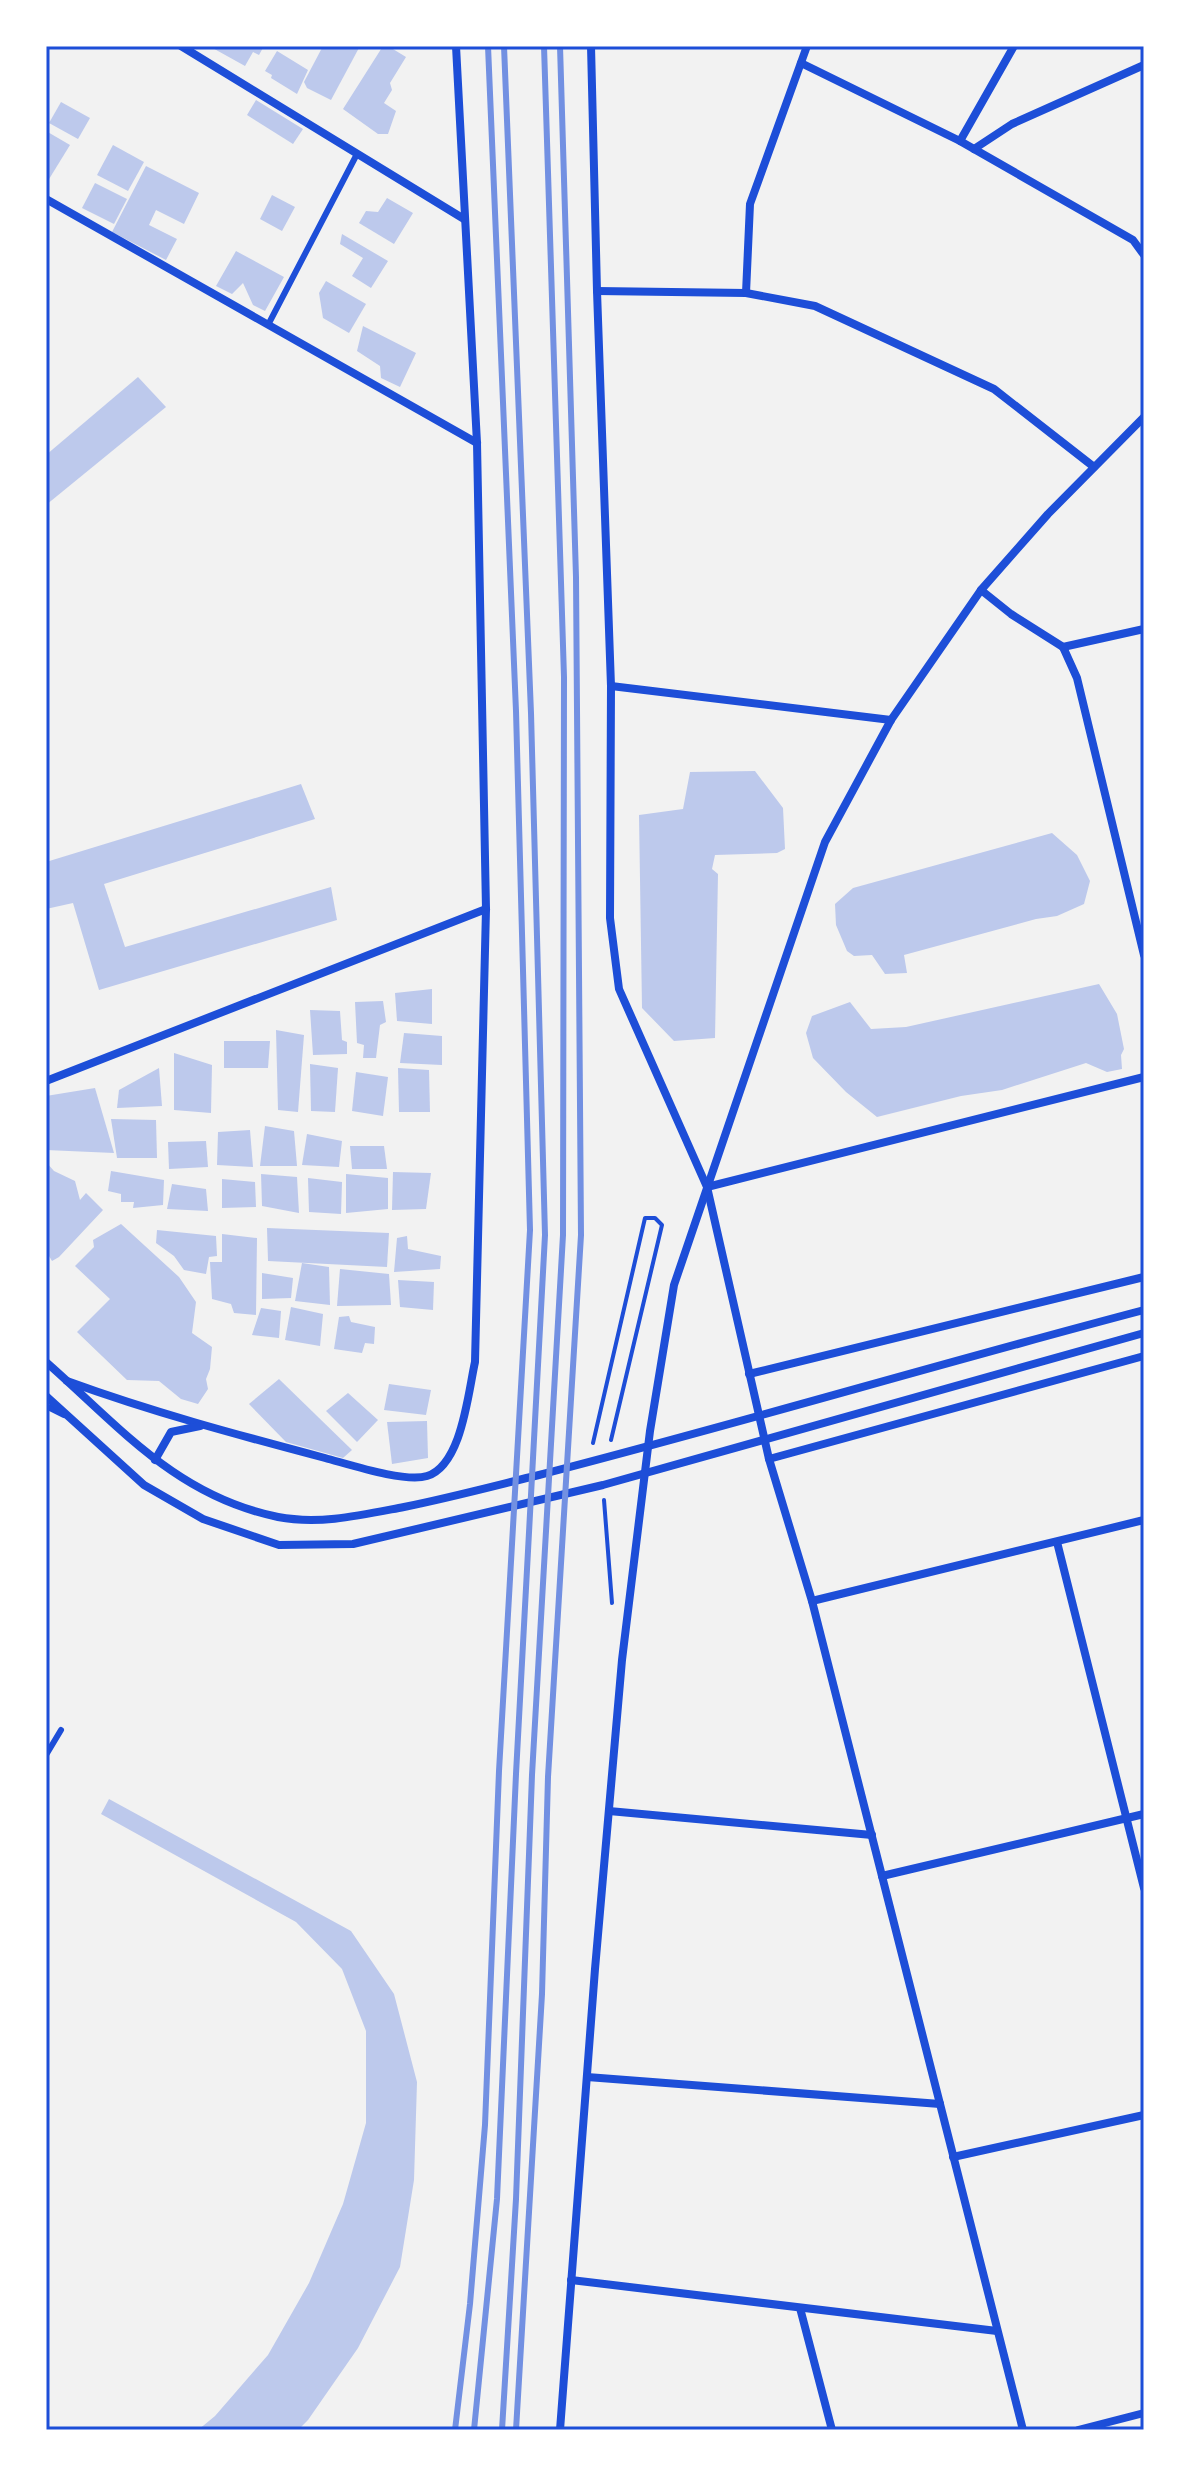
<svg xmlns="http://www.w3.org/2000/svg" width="1190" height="2476" viewBox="0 0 1190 2476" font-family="Mulish,sans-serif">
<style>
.building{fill:#bdc9ec}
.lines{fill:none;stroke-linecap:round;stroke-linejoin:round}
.path{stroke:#1d4ed8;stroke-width:4}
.service{stroke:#1d4ed8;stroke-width:6}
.minor{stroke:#1d4ed8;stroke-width:8}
.rail{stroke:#7290e2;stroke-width:6}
.neatline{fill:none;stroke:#1d4ed8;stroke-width:3}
</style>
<rect width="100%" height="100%" fill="#f2f2f2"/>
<g class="building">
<polygon points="209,46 264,46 259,55 253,52 245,66"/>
<polygon points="323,46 360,46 331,100 307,88 304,82"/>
<polygon points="383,46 388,46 406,57 390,83 392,90 384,103 396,111 388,134 378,134 343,109"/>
<polygon points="277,51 308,70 297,94 271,78 272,75 265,71"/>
<polygon points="256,100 303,129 293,144 247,115"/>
<polygon points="61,102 90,118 78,139 49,123"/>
<polygon points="46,131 70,145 46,184"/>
<polygon points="113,145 144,162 128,191 97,175"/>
<polygon points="146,166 199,193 184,224 156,210 149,225 177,239 166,260 112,232"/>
<polygon points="95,183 127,199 114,224 82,208"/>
<polygon points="272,195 295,207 282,231 260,219"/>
<polygon points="387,198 413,213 394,244 359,223 366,211 378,212"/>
<polygon points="342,234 388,261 371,288 352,276 363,258 340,244"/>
<polygon points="236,251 284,277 265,311 253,305 243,283 232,294 216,286"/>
<polygon points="326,281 366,304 349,333 323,318 319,293"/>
<polygon points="363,326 416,353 400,387 381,378 380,366 357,351"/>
<polygon points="138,377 166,407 46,505 46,455"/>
<polygon points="755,771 783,808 785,849 777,853 715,855 712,869 718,874 715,1038 674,1041 642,1008 639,815 683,809 690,772"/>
<polygon points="301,784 315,819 104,884 125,947 331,887 337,920 99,990 73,903 46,909 46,862"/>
<polygon points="1052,833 1077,855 1090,881 1084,904 1057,916 1036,919 904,955 907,973 885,974 872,955 854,956 847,951 836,925 835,904 853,888"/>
<polygon points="1099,984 1117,1014 1124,1049 1121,1055 1122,1069 1107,1072 1086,1063 1002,1090 961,1096 877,1117 846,1092 813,1058 806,1033 812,1016 850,1002 871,1029 906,1027"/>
<polygon points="432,989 432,1024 397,1021 395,993"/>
<polygon points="383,1001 386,1022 380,1025 376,1058 363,1058 364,1045 357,1043 355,1002"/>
<polygon points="310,1010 340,1011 342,1040 347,1042 347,1054 313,1055"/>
<polygon points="276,1030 304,1035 298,1112 278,1110"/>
<polygon points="404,1033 442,1036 442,1065 400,1063"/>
<polygon points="224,1041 270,1041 268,1068 224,1068"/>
<polygon points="174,1053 212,1065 211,1113 174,1110"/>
<polygon points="310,1064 338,1068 335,1112 311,1111"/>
<polygon points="159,1068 162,1106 117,1108 119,1090"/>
<polygon points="398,1068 429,1070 430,1112 399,1112"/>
<polygon points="356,1072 388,1077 383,1116 352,1111"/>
<polygon points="95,1088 114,1153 46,1150 46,1096"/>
<polygon points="111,1119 156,1120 157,1158 117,1158"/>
<polygon points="265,1126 294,1131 297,1166 260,1166"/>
<polygon points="250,1130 253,1167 217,1165 218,1132"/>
<polygon points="307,1134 342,1141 339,1167 302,1165"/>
<polygon points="206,1141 208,1167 169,1169 168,1142"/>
<polygon points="350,1146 384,1146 387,1169 352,1169"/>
<polygon points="46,1162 54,1171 75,1181 80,1200 86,1193 103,1210 59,1257 52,1261 46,1251"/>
<polygon points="111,1171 164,1180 163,1205 133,1208 134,1202 121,1202 121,1194 108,1191"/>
<polygon points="393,1172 431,1173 426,1209 392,1210"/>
<polygon points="261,1174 297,1177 299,1213 262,1206"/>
<polygon points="346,1174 388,1178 388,1209 346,1213"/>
<polygon points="308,1178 342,1182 341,1214 309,1212"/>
<polygon points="222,1179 255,1182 256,1207 222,1208"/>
<polygon points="172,1184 206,1189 208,1211 167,1209"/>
<polygon points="121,1224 179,1277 196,1302 192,1333 212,1347 210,1369 206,1379 208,1389 198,1404 181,1399 159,1381 127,1380 77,1332 110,1299 75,1266 94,1247 93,1240"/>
<polygon points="267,1228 389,1233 387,1267 268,1261"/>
<polygon points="157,1230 216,1236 217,1256 209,1257 206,1274 184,1270 174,1256 156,1243"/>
<polygon points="222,1234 257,1238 256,1315 234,1313 231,1304 212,1299 210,1262 222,1262"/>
<polygon points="407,1236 408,1249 441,1256 440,1269 394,1272 397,1238"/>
<polygon points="302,1263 329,1267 330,1305 295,1301"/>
<polygon points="340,1269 389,1274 391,1305 337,1306"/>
<polygon points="262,1273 293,1278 291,1298 262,1299"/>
<polygon points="398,1280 434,1282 433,1310 400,1307"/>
<polygon points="291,1307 323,1314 320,1346 285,1340"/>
<polygon points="261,1308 281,1311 279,1338 252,1335"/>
<polygon points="349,1316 351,1322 375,1327 374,1344 365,1343 362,1353 334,1349 339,1317"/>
<polygon points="279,1379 352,1450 343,1458 286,1442 249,1404"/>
<polygon points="389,1384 431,1390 426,1415 384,1410"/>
<polygon points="348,1393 378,1420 357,1442 326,1411"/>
<polygon points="427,1421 428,1458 392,1464 387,1422"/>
<polygon points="109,1799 351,1931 394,1994 417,2082 414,2180 400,2267 358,2348 308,2420 298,2430 198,2430 215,2416 268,2355 309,2283 343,2204 366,2123 366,2031 342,1969 296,1922 101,1814"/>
</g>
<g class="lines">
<g class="path">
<polyline points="593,1443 645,1218 655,1218 662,1225 611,1440"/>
<polyline points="604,1500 612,1603"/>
</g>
<g class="service">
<polyline points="268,325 357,154"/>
<polyline points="46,1406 64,1415"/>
<polyline points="46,1755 61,1730"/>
</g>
<g class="minor">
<polyline points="181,46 464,219"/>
<polyline points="591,46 597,291 611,686 610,918 619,989 707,1187 769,1459 812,1601 1023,2430"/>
<polyline points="801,63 960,141 1133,240 1144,255"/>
<polyline points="960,141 1014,46"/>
<polyline points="974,149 1012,124 1144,65"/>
<polyline points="46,199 477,443"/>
<polyline points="597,291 746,293 815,306 994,389 1094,467"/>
<polyline points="746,293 750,204 807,46"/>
<polyline points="981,590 1011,614 1063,647 1144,629"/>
<polyline points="1063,647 1077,678 1144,955"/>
<polyline points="611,686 891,720"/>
<polyline points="46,1081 486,909"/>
<polyline points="707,1187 1144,1077"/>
<path d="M46,1362C120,1427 176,1496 278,1517C320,1525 362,1515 404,1507C449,1498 494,1486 539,1475C741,1423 942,1363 1144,1310"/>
<polyline points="749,1374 1144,1277"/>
<path d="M67,1381C152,1412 238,1435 325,1458C348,1464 405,1483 427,1476C462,1465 468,1393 475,1362L486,909L477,443L456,46"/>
<polyline points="46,1396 144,1485 203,1519 279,1545 353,1544 603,1485 1144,1333"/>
<polyline points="769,1459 1144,1356"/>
<polyline points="155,1460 171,1432 200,1426"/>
<polyline points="1057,1542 1144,1888"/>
<polyline points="812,1601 1144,1520"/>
<polyline points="609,1811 872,1835"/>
<polyline points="882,1876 1144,1814"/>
<polyline points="587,2077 940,2104"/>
<polyline points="953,2157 1144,2115"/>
<polyline points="571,2280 997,2331"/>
<polyline points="800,2308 832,2430"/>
<polyline points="560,2430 595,1969 622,1660 650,1431 674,1285 825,842 891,720 981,590 1048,514 1144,417"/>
<polyline points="1078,2430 1144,2413"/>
</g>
<g class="rail">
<polyline points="455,2430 470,2304 485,2125 499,1771 530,1230 516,711 488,46"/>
<polyline points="474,2430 497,2199 516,1774 545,1235 531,713 504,46"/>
<polyline points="502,2430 516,2199 532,1775 563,1235 564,677 544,46"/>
<polyline points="516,2430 542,1994 548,1777 581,1235 576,577 560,46"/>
</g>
</g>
<rect width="1190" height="2476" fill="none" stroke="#ffffff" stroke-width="96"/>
<rect x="48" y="48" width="1094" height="2380" class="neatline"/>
</svg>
